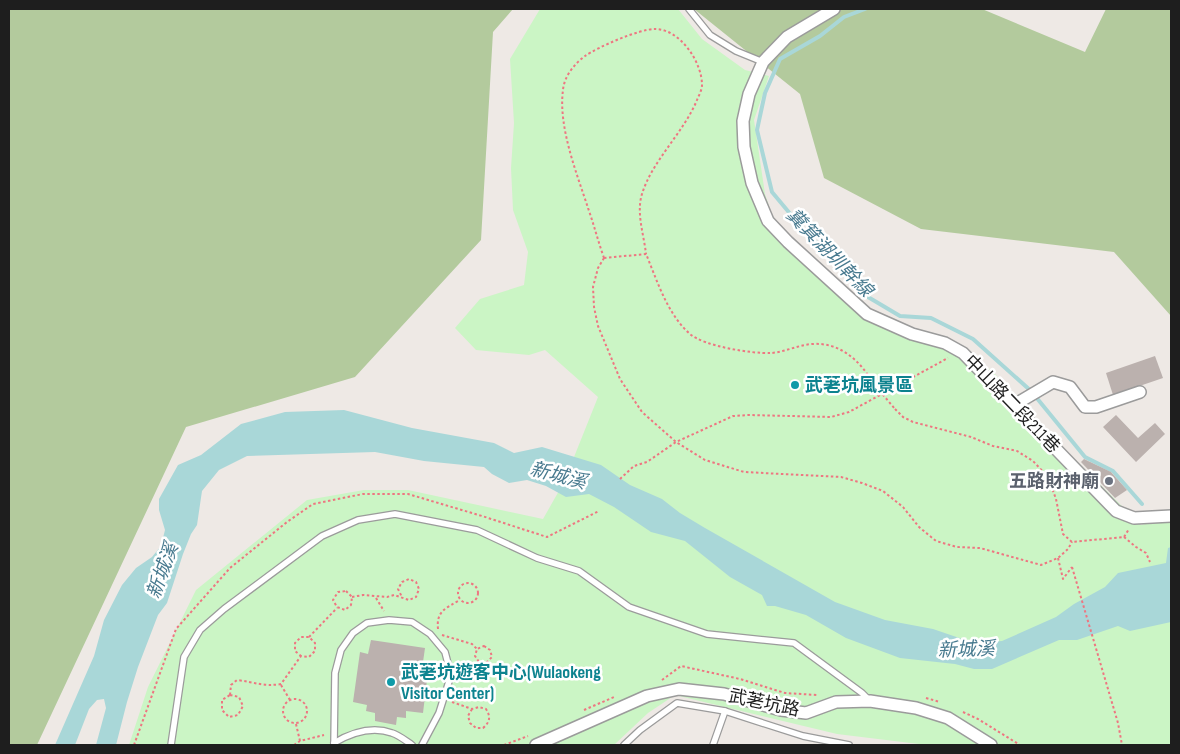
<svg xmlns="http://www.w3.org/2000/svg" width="1180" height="754" viewBox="0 0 1180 754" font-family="'Sofia Sans Condensed','Noto Sans TC',sans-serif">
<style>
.forest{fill:#b3ca9d}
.park{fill:#cbf5c5}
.water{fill:#a9d7d8}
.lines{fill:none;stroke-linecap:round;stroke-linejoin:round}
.stream{stroke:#a9d7d8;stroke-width:4}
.building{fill:#bbb1ae}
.lane-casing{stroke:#9b9b9b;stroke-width:8}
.street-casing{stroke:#9b9b9b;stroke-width:14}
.path{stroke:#ee7681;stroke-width:2;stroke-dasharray:2.5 2.5;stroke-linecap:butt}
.lane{stroke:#fff;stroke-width:5.5}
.street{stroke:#fff;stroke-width:11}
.path-bridge{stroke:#ee7681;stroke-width:2;stroke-dasharray:2.5 2.5;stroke-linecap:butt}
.culture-dot{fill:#0f9aa8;stroke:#fff;stroke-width:2}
.worship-dot{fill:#6b7280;stroke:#fff;stroke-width:2}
.labels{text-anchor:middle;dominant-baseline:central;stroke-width:5;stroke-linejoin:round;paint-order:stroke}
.culture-label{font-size:18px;font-weight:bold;fill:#0d838f;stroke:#fff;text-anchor:start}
.street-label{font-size:18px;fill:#1e1e1e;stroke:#fff}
.worship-label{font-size:18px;font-weight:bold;fill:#5b616d;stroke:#fff;text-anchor:end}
.water-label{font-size:19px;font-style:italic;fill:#487a8f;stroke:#fff}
</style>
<rect width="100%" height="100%" fill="#eee9e5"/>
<g class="forest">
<polygon points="9,9 513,9 493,32 481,240 355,377 186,427 37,745 9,745"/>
<polygon points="694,9 982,9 1085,52 1106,9 1171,9 1171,316 1114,252 921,229 824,178 800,94"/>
</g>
<polygon class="park" points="540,9 678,9 702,39 745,70 769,76 754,120 765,194 774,221 845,288 871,309 895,324 936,334 966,348 995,374 1025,410 1141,525 1171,518 1171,745 927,745 837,734 675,695 648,713 614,745 129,745 148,687 196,590 307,500 364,490 408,490 543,519 564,482 598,397 545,350 529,355 476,350 455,328 480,299 524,285 528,252 513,210 511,168 514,123 510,59"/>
<polygon class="water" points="344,410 412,428 494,443 514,453 542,447 601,465 630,485 662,499 680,513 705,528 835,602 885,620 933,629 974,643 1002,641 1056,617 1074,604 1105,587 1118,573 1166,563 1168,548 1171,547 1171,622 1130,631 1118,626 1077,640 1059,640 992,669 974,669 955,664 900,658 846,638 806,615 775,606 767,606 762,595 730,577 685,541 651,532 614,507 589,494 566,497 546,486 527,480 509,483 492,474 484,467 424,461 375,452 247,456 219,470 202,491 197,525 191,534 183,554 167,603 158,615 138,667 127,702 116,745 96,745 106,708 104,699 97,700 89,709 75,745 55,745 94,656 104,620 122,585 136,568 152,557 161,546 165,530 159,510 159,499 178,465 201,455 241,424 285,412"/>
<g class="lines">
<polyline class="stream" points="865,9 844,17 820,36 780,59 765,93 757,130 772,192 807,234 844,268 868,297 900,316 931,318 973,339 1031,391 1085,457 1113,471 1142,504"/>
</g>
<g class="building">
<polygon points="1155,356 1163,378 1113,395 1106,373"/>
<polygon points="1116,415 1138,438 1155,423 1165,434 1136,462 1103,427"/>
<polygon points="1084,459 1111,472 1127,490 1115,498 1081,462"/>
<polygon points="371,640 425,648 423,662 429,663 423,713 406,711 406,718 397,717 396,725 375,721 375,713 366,711 367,705 353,702 360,652 368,654"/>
</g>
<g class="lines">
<g class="lane-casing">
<g id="lane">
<polyline points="689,9 710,35 736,51 763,62"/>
<path d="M334,743C351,733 372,726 392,733C399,735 406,741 412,745"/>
<polyline points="171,745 184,657 200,630 224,609 322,536 358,520 395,514 477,530 537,558 579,571 629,607 707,634 794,643 862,693 870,701"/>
<polyline points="334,745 335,673 341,650 353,633 367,623 389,620 412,622 430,634 445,652 451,675 439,713 422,745"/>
<polyline points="624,745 640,730 677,703 725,711 803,736 849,745"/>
<polyline points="713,745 725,711"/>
</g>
</g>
<g class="street-casing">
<g id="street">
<polyline points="834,9 787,37 763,62 749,94 743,121 744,147 752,183 768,221 788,242 867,314 912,334 945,343 963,353 1116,511 1134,518 1171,516"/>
<polyline points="1014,405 1053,382 1070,387 1085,407 1096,407 1140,392"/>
<polyline points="536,745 647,696 679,689 724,694 781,710 806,713 836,702 870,701 916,708 948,718 991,745"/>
</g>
</g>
<g class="path">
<polyline points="604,258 598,268 593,287 594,307 598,326 620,379 642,412 676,442 705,460 744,472 841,477 862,483 883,491 903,507 919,527 936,541 957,547 980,548 1041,565 1058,558 1068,549 1072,542"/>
<path d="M604,258C598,241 594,225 588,208C577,174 558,127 563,90C564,77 574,64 585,56C598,47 639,29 655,29C680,29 702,62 702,85C702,90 699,95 697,100C684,132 652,161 642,194C636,213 644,235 646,254"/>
<path d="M604,258L646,254C657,280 667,314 690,334C703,346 753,354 771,353C785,352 798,345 812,344C839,342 860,360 873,383"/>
<polyline points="895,409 903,417 913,422 971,437 993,446 1017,451 1033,461 1048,477 1056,499 1063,534 1072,542 1124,537 1129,529"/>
<polyline points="620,479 634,466 647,462 676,442 733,416 749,415 831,417 849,412 948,358"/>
<polyline points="1124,537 1136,547 1146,553 1150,562"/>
<polyline points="1058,558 1063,579 1072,567"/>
<polyline points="1072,567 1118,723 1122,745"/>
<circle cx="468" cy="593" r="10"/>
<polygon points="346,591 352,597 351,605 345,610 337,607 333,600 338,592"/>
<polyline points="352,597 363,595 387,597 394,595 409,600 416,597 419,589 416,582 409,579 402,582 398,589 402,597"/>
<polyline points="376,598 384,611"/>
<path d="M438,629C436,611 446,608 460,600"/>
<polyline points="442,635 472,644 477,649"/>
<polyline points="309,637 337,608"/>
<polygon points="484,646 490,650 492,657 487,662 479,662 475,656 477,649"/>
<polyline points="662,680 681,666 740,679 785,693 817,695"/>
<polyline points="281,685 290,700"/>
<path d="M230,695L231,685L237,680C254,682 264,687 281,684L301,656L309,657L315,651V643L309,637H301L295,643V651L301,656"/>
<polygon points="230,695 239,697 243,706 238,715 229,717 222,710 222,700"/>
<polyline points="926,698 940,702"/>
<circle cx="295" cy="711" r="12"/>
<path d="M452,702L472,709L479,707L486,709C491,717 490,722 483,728H476L470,723L468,716L472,709"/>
<polyline points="584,710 614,697"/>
<polyline points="963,712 978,719 1020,745"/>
<polyline points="296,724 300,741"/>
<polyline points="134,745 176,629 230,568 287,522 313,504 363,494 408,494 482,516 547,537 599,511"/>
<polyline points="294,745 300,741 324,735"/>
<polyline points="504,745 528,736"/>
</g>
<use href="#lane" class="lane"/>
<use href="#street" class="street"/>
<polyline class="path-bridge" points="873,383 895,409"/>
</g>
<g class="culture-dot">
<circle cx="795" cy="385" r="5"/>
<circle cx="391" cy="682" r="5"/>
</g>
<circle class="worship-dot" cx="1109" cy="481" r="5"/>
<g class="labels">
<g class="culture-label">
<text x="805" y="385">武荖坑風景區</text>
<text x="401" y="672">武荖坑遊客中心(Wulaokeng<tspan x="401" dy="21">Visitor Center)</tspan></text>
</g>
<g class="street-label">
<text transform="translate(1012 404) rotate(46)">中山路二段211巷</text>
<text transform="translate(764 703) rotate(12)">武荖坑路</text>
</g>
<g class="worship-label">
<text x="1099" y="481">五路財神廟</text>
</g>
<g class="water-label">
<text transform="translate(829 253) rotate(46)">糞箕湖圳幹線</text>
<text transform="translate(558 476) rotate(15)">新城溪</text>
<text transform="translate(163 571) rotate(-70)">新城溪</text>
<text transform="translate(966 650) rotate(-2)">新城溪</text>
</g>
</g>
<rect width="1180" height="754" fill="none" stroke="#1e1e1e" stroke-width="20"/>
</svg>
